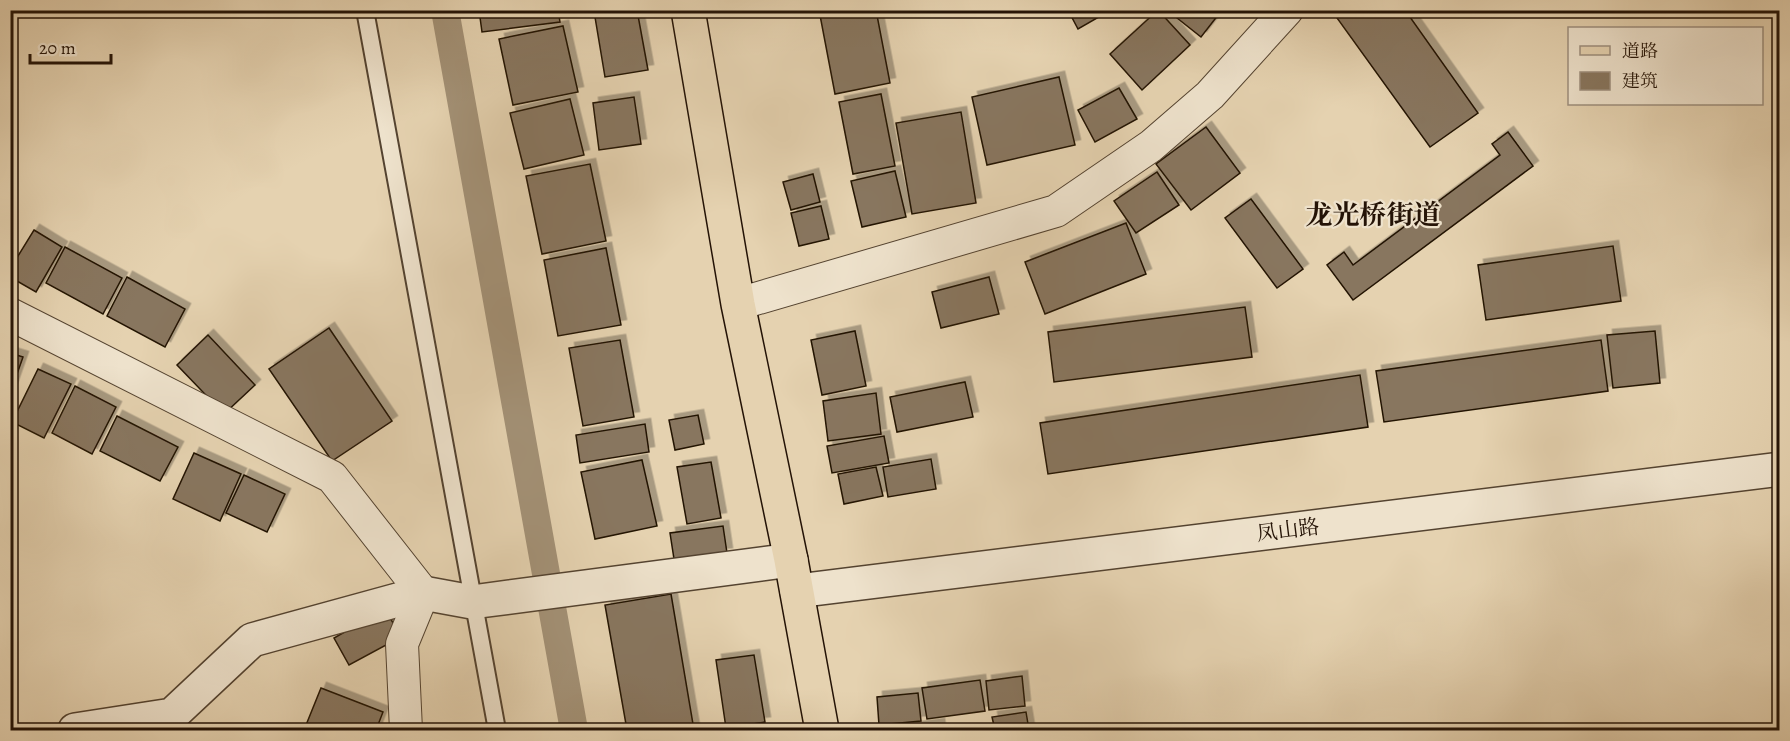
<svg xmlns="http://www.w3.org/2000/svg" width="1790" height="741" viewBox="0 0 1790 741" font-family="Alegreya,'Noto Serif SC',serif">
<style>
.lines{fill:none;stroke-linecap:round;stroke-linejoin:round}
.canal{stroke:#a39176;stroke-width:28}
.building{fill:#88765e;stroke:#241306;stroke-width:1.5;filter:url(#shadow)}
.service-casing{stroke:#544330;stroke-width:20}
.minor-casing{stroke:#544330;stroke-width:34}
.tertiary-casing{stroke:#544330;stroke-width:36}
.primary-casing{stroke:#241306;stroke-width:36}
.service{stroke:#eee2cc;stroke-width:16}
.minor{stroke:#eee2cc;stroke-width:32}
.tertiary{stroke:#eee2cc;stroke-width:33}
.primary{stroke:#e5d2b0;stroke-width:33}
.labels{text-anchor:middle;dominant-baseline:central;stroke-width:4.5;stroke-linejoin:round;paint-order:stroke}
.street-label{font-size:21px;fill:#241306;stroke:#eee2cc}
.district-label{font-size:27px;font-weight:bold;fill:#241306;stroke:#eee2cc}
</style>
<defs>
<filter id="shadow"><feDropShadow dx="5.5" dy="-5.5" stdDeviation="0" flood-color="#0004"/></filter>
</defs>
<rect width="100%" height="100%" fill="#e5d2b0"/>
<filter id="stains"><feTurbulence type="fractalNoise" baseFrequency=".00333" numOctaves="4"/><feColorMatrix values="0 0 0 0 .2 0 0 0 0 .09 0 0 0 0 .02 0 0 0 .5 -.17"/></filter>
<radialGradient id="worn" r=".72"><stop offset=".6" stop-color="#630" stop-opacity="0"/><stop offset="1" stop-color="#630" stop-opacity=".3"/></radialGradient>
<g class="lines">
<polyline class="canal" points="445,10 574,730"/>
</g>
<g class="building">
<polygon points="479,10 558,10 560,22 482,32"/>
<polygon points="637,10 648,70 605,77 595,17"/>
<polygon points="819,10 876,10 890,83 835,94"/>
<polygon points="1068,10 1111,10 1078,29"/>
<polygon points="1158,10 1190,45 1142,90 1110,54"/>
<polygon points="1167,10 1222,10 1201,37"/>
<polygon points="1347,10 1405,10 1478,113 1430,147 1337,18"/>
<polygon points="1763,10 1780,10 1780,22"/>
<polygon points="563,26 578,92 513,105 499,39"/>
<polygon points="1059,77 1075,145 987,165 972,97"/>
<polygon points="1119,88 1137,119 1095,142 1078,110"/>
<polygon points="881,94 895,166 853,174 839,102"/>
<polygon points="634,97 641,144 599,150 593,103"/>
<polygon points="570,99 584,155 524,169 510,113"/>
<polygon points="961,112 976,203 912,214 896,123"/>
<polygon points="1206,127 1240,173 1191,210 1156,164"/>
<polygon points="1508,132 1533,166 1353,300 1327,265 1344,252 1353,265 1500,155 1492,144"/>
<polygon points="590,164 606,241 542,254 526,176"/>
<polygon points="895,171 906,217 862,227 851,181"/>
<polygon points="1157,172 1179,205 1136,233 1114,201"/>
<polygon points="813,174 820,202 791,210 783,182"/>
<polygon points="1251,199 1303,269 1277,288 1225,218"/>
<polygon points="821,206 829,239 799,246 791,213"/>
<polygon points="1126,223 1146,274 1045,314 1025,262"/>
<polygon points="34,230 62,247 36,292 10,277 10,269"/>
<polygon points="1613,246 1621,301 1486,320 1478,265"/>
<polygon points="65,247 122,278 103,314 46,283"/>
<polygon points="606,248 621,325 558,336 544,260"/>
<polygon points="127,277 185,309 165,347 107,316"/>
<polygon points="989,277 999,314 941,328 932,292"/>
<polygon points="1245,307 1252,357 1054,382 1048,332"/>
<polygon points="329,328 392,421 332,461 269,369"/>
<polygon points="855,331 866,386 822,395 811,340"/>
<polygon points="1655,331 1660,383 1613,388 1607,335"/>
<polygon points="208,335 255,385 224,414 177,365"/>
<polygon points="620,340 634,417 583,426 569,348"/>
<polygon points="1601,340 1608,391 1384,422 1376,371"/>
<polygon points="10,353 23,357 10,394"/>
<polygon points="38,369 71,384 44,438 12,422"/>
<polygon points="1360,375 1368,427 1048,474 1040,423"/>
<polygon points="965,382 973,417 897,432 890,397"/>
<polygon points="75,386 116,407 92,454 52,433"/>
<polygon points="876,393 881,434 828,441 823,401"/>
<polygon points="698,415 704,444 675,450 669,420"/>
<polygon points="117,416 178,447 160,481 100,451"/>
<polygon points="645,424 649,452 580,463 576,435"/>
<polygon points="884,436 889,463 832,473 827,446"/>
<polygon points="194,453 241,474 220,521 173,499"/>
<polygon points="931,459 936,489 888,497 883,467"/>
<polygon points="642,460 657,526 595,539 581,472"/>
<polygon points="711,462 721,518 687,524 677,467"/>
<polygon points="876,467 883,496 844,504 838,474"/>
<polygon points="244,475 285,494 267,532 226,513"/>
<polygon points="723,526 727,553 674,559 670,533"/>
<polygon points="671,594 694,730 627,730 605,605"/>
<polygon points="385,609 401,637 349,665 334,638"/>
<polygon points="754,655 765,722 726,728 716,660"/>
<polygon points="1022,676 1025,706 989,710 986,681"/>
<polygon points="980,680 985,711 927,719 922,688"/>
<polygon points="321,688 383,712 376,730 304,730"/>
<polygon points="918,693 921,721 879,725 877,697"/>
<polygon points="1026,712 1029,730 995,730 992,717"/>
<polygon points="939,724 940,730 895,730"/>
</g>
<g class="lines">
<g class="service-casing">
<polyline id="service" points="365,10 497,730"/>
</g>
<g class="minor-casing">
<g id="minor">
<polyline points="738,304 1056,211 1151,146 1210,95 1287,10"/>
<polyline points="10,314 332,477 423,593 402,644 406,730"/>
</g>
</g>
<g class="tertiary-casing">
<g id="tertiary">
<polyline points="797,591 1780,469"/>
<polyline points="75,730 172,715 252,640 423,593 472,602 791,560"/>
</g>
</g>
<g class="primary-casing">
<polyline id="primary" points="688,10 738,304 791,560 822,730"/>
</g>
<use href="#service" class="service"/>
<use href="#minor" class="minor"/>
<use href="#tertiary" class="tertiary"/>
<use href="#primary" class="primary"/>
</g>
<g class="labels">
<g class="street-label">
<text transform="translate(1288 530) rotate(-7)">凤山路</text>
</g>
<g class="district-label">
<text x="1373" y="215">龙光桥街道</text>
</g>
</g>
<rect width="1790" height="741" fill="none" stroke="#e5d2b0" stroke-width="36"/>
<rect x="12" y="12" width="1766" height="717" fill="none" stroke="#241306" stroke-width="3"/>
<rect x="18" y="18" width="1754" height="705" fill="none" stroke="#241306" stroke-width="1.5"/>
<rect x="1568" y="27" width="195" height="78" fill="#eee2cc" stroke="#9d8f7d" stroke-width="1.5"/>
<rect x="1580" y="46" width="30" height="9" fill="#e5d2b0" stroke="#9d8f7d" stroke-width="1.5"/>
<text x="1622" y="57" font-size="18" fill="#241306">道路</text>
<rect x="1580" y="72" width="30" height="18" fill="#88765e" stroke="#9d8f7d" stroke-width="1.5"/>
<text x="1622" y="87" font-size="18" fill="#241306">建筑</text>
<path d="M30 54v9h81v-9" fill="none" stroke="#241306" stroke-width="3"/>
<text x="39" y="54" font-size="18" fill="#241306" stroke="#eee2cc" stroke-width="4.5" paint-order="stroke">20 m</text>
<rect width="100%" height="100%" filter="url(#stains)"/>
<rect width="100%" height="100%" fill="url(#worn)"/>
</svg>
